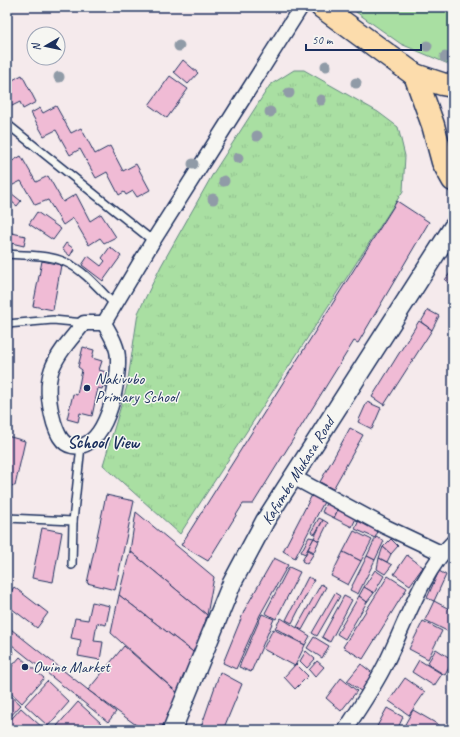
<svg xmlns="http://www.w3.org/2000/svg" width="460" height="737" viewBox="0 0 460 737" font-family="Caveat,sans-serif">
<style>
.grass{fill:url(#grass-tufts);stroke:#628780}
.park{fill:#a9dfa2;stroke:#628780}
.building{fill:#f0bbd5;stroke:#1b2f5e}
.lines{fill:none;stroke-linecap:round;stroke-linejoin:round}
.service-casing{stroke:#1b2f5e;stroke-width:10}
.minor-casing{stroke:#1b2f5e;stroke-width:17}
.tertiary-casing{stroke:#1b2f5e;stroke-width:21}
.primary-casing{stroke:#1b2f5e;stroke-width:25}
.path{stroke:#1b2f5e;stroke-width:2.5;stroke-dasharray:3 3;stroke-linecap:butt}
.service{stroke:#f6f6f2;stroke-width:7}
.minor{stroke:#f6f6f2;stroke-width:14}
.tertiary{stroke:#f6f6f2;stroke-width:18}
.primary{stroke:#fcdcac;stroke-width:22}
.tree{fill:#909ba7}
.poi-dot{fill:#1b2f5e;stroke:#f6f6f2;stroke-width:1.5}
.labels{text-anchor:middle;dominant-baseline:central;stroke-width:3;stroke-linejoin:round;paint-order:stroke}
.poi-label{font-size:16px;fill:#1b2f5e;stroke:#f6f6f2;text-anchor:start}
.street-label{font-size:16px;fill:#1b2f5e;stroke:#f6f6f2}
.quarter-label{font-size:18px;font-weight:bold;fill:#1b2f5e;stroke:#f6f6f2}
</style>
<defs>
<pattern id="grass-tufts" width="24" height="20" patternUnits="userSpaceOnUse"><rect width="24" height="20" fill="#a9dfa2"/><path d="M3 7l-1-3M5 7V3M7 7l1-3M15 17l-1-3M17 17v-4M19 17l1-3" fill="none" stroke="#91c08e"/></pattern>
</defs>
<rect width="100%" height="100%" fill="#f5eaec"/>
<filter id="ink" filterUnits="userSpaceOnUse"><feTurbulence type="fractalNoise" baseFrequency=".025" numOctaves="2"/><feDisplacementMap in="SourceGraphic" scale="8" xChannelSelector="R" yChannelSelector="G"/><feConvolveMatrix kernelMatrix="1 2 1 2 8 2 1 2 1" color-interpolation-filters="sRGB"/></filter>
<g filter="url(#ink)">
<polygon class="grass" points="294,70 304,70 378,112 398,127 405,156 403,191 180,534 103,465 127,386 138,313 161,266 214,172 270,85"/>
<polygon class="park" points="349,7 453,7 453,66 401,44"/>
<g class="building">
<polygon points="183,60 198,73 188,84 174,72"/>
<polygon points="22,75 36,102 23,109 20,102 8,108 7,79 9,82"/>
<polygon points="170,76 188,89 167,118 149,105"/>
<polygon points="56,106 71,133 81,128 95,154 110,146 123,171 136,164 150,190 137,197 133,191 126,195 124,192 119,195 107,172 96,178 80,149 70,155 56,130 44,136 31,113 40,108 43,113"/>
<polygon points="21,156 36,182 48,176 63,202 76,194 90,221 101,214 116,237 104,243 100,238 89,245 73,218 63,225 48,200 35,205 21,181 9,187 7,184 7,159 9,163"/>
<polygon points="11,193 21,201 17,206 7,198"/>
<polygon points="397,201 429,222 358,343 354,341 253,504 243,504 208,561 181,545"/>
<polygon points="37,212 61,229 53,240 29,224"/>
<polygon points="7,232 26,236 24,246 7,242"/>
<polygon points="66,243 74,249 70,256 62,249"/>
<polygon points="110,247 121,256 103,281 82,265 88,256 101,266 105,261 102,258"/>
<polygon points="42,261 61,265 53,310 33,306"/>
<polygon points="453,269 453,286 445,280"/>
<polygon points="428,310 439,316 432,330 421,322"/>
<polygon points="419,321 432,330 384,405 372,397"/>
<polygon points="83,347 94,350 92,358 102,361 99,370 110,373 106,387 103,386 102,389 98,388 92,416 80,413 78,422 67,419 73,394 77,395 82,370 78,367"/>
<polygon points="367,402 381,408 372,429 358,422"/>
<polygon points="350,428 363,435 333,489 320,482"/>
<polygon points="7,436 25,441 15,486 7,485"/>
<polygon points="313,493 325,500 295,558 283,551"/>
<polygon points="106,495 134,501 115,590 87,583"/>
<polygon points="327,501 339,507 334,518 322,512"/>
<polygon points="339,507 357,516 352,527 334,518"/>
<polygon points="136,512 214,577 207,615 130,551"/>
<polygon points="319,518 323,520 315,534 311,532"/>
<polygon points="360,518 380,527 375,538 355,529"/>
<polygon points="323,520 328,523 319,541 314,538"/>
<polygon points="42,528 62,532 53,582 32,578"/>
<polygon points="354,531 372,540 361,561 343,552"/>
<polygon points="309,537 314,538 305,554 301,552"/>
<polygon points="376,537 384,541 375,560 367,556"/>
<polygon points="314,538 319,541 314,552 308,549"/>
<polygon points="391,539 398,546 391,554 383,547"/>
<polygon points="383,547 391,554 387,562 379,558"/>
<polygon points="308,550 314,553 307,564 302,561"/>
<polygon points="130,551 207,615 197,655 119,595"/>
<polygon points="343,552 361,561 348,585 331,576"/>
<polygon points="407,555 423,567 410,585 394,574"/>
<polygon points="367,556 375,560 358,594 350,590"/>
<polygon points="274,558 288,565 260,615 236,669 223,663 245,609"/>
<polygon points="379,558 392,565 385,574 377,569"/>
<polygon points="289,567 300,572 276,619 265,613"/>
<polygon points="375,570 384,576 374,593 364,587"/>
<polygon points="439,571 446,575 434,601 427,598"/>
<polygon points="388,576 407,588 363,659 343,647"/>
<polygon points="308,577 314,580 292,623 286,620"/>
<polygon points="321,584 326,587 302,630 297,627"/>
<polygon points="14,587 48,613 37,628 7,605 7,598"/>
<polygon points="364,587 374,593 367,602 359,596"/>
<polygon points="335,593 340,596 317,636 312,633"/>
<polygon points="119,595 197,655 181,696 111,633"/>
<polygon points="344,596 352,600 330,642 322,637"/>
<polygon points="359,596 367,602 345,639 337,634"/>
<polygon points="434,601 453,611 453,634 425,620"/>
<polygon points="92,602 110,606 106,625 97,623 94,641 103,642 100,660 78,656 81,640 71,638 75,618 88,620"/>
<polygon points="262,614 274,619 251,672 239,667"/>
<polygon points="281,618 310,636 305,645 275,628"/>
<polygon points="423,621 442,631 428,659 409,649"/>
<polygon points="7,626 116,712 108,722 7,641"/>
<polygon points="273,629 305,645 295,666 263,649"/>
<polygon points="314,637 329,646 322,658 307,648"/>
<polygon points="7,646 14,653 7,661"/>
<polygon points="124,646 181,696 160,730 143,730 88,690"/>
<polygon points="436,649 453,660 445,675 427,664"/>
<polygon points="306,651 315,659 307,668 300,661"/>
<polygon points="20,657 44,678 22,703 7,689 7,672"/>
<polygon points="419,660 442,674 434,686 412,672"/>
<polygon points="317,661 324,667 315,677 309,670"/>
<polygon points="296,664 308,676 295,689 284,677"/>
<polygon points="361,664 375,675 362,692 347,681"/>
<polygon points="220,672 242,684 223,730 200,730"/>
<polygon points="341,678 357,691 341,711 326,698"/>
<polygon points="405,678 425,692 409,715 389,701"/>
<polygon points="47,681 69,702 48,726 25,705"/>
<polygon points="7,692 21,705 7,720"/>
<polygon points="78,702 101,723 95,730 61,730 57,726"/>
<polygon points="21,708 44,729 43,730 7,730 7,724"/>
<polygon points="387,708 403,717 397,730 375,730"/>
<polygon points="413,710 439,725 436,730 410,730 404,726"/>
</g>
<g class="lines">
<g class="service-casing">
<g id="service">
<polyline points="7,124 153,241"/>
<path d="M7,254C25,256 48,254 65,262C84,270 100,290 114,304"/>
<polyline points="7,324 53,320 84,323"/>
<polyline points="7,518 73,521"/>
<polyline points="72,565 73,521 81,446"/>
</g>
</g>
<g class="minor-casing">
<g id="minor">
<path d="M84,323H104C110,334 118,346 118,359C119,383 106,452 72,446C61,444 57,432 54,423C40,374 53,360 84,323Z"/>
<polyline points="104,323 153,241 301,7"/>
<polyline points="293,477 386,527 441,553"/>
<path d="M345,730C359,709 374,687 385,665C405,625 421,573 453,542"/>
</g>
</g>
<g class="tertiary-casing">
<polyline id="tertiary" points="172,730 232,583 265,521 453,227"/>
</g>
<g class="primary-casing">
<g id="primary">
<polyline points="322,7 415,75 442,84 453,86"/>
<polyline points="415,75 433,125 443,162 453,180"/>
</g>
</g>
<polyline class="path" points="451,107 453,108"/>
<use href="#service" class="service"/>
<use href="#minor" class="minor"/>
<use href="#tertiary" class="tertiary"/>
<use href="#primary" class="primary"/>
</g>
<g class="tree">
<circle cx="179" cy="46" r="5.5"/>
<circle cx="427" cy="46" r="5.5"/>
<circle cx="445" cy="57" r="5.5"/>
<circle cx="326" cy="66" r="5.5"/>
<circle cx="59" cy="77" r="5.5"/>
<circle cx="356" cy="83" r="5.5"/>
<circle cx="289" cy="93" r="5.5"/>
<circle cx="321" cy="100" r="5.5"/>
<circle cx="270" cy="112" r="5.5"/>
<circle cx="257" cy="136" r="5.5"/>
<circle cx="238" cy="158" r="5.5"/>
<circle cx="193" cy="164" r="5.5"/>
<circle cx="224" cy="181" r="5.5"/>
<circle cx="213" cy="199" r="5.5"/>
</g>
</g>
<g class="poi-dot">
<circle cx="87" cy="388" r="4"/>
<circle cx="25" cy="667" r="4"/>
</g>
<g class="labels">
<g class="poi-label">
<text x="95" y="379">Nakivubo<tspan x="95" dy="18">Primary School</tspan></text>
<text x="33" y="667">Owino Market</text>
</g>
<g class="street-label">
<text transform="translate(298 471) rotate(-58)">Kafumbe Mukasa Road</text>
</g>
<g class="quarter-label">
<text x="103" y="442">School View</text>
</g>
</g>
<rect width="460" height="737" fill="none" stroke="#f6f6f2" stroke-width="24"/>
<rect x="12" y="12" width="436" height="713" fill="none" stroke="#1b2f5e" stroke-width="1.5" filter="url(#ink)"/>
<g transform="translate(46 46) rotate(261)"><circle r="19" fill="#f6f6f2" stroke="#9ea6b7"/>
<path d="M0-3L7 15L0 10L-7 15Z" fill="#1b2f5e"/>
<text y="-6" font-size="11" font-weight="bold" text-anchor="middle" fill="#1b2f5e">N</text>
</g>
<path d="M306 44v6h115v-6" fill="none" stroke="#1b2f5e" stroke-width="2"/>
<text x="312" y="44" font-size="12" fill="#1b2f5e" stroke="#f6f6f2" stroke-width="3" paint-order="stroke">50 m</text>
</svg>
